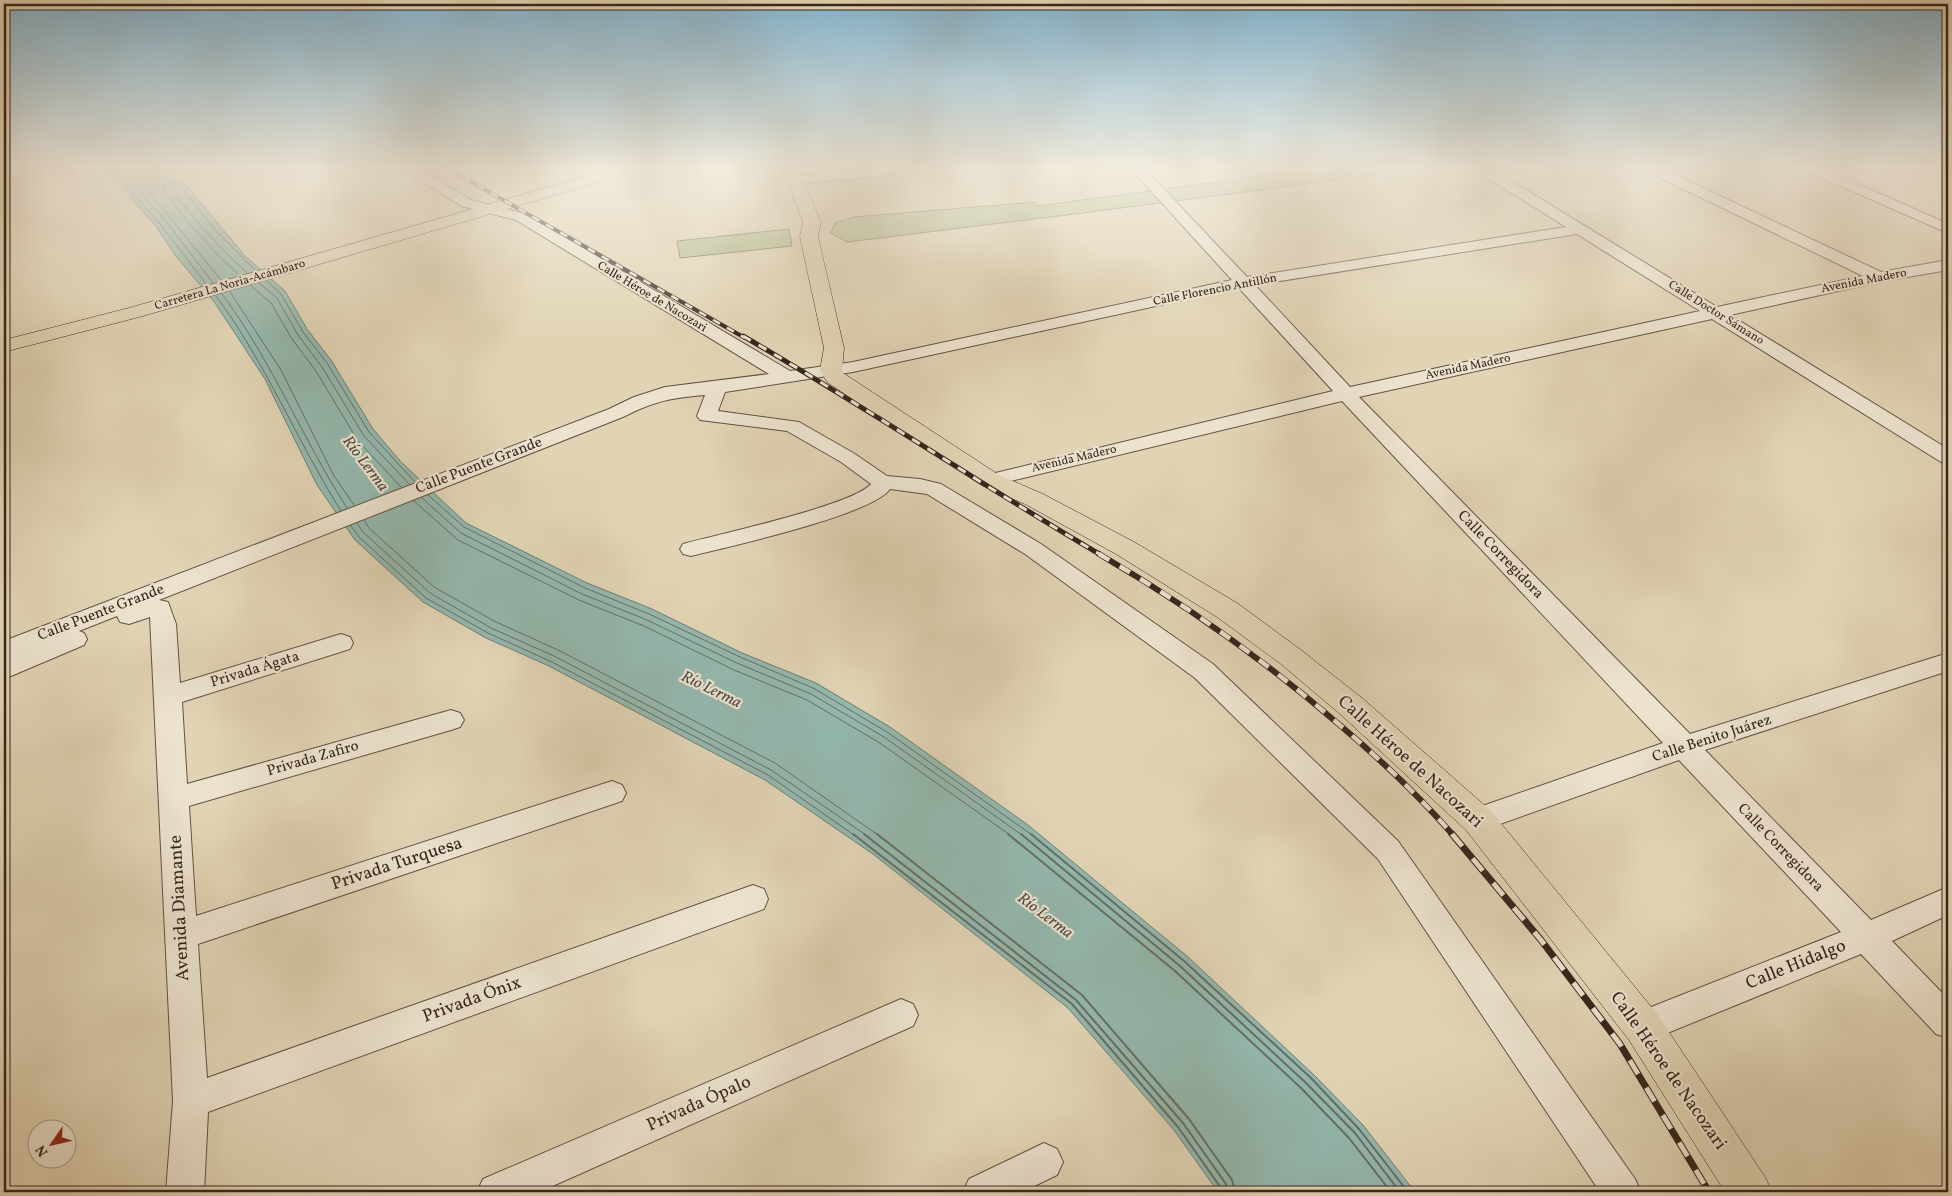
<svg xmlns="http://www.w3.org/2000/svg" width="1952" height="1196" viewBox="0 0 1952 1196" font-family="Vollkorn,serif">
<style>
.green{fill:#b1bd8e;stroke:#747156}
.water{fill:#94b8ae;stroke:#6e7d74}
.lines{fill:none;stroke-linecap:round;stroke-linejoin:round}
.shore-far1{stroke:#656e66;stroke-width:1}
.shore{stroke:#656e66;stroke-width:2}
.minor-casing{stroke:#615144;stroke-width:2}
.major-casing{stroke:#36251e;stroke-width:1}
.minor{fill:#ece3cf;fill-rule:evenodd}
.major{fill:#e1d4b5;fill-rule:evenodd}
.rail-far3-casing{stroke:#36251e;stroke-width:4}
.rail-far2-casing{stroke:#36251e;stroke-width:5}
.rail-far1-casing{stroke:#36251e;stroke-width:6}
.rail-casing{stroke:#36251e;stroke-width:7}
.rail-far3{stroke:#ece3cf;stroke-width:2.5;stroke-dasharray:8;stroke-linecap:butt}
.rail-far2{stroke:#ece3cf;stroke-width:3;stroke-dasharray:9;stroke-linecap:butt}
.rail-far1{stroke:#ece3cf;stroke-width:4.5;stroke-dasharray:12;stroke-linecap:butt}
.rail{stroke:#ece3cf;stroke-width:5;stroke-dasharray:16;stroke-linecap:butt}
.labels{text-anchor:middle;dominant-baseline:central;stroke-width:4.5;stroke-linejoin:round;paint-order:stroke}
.far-street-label{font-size:12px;fill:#36251e;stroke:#ece3cf}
.street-label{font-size:15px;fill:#36251e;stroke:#ece3cf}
.water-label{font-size:16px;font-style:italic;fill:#4e4a42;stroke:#ece3cf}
.near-street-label{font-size:18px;fill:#36251e;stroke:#ece3cf}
</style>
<rect width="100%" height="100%" fill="#e1d4b5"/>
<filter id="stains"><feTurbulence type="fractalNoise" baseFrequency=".004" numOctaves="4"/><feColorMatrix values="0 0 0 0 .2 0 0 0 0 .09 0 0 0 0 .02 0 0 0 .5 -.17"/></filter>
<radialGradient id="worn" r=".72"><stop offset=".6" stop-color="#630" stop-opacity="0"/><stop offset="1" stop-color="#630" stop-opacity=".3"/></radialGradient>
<g class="green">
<polygon points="1314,169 1421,169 1083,213 847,242 831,233 835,223 854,217 1035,202 1038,206"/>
<polygon points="789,229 792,246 680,258 677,241"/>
</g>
<polygon class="water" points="106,169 173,169 245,256 285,291 307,329 331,360 373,429 401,462 466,523 587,583 652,609 742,653 816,683 890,727 1028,825 1188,957 1314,1075 1363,1125 1415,1192 1218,1192 1174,1130 1068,1008 873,854 765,780 549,666 486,638 423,602 355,540 317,485 265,379 215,303 175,255 157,228"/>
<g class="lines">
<g class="shore-far1">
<polyline points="112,169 161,225 206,284"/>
<polyline points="120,169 166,221 213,283"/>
<polyline points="130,169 221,280"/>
<path d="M156,169C167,206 211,248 239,275"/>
<path d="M163,169C177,206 219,246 247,273"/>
<polyline points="170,169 171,174 217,232 255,270"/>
<polyline points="267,281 281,294 303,332 327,363 369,432 415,482"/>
<polyline points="259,283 277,298 298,335 322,367 364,436 409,484"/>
<polyline points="251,286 271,303 292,339 316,371 358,441 401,487"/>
<polyline points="230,292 281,370 334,476 354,505"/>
<path d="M222,294C272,361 302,438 347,508"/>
<path d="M216,296C266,363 297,441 341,511"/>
<polyline points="428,495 464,527 585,588 649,614 740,657 813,688 887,732 1032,835"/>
<polyline points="422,498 461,533 582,594 647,620 737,663 811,694 884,737 1022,835"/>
<polyline points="414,501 458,540 579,600 644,626 734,670 807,700 880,743 1010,835"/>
<polyline points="364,520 369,528 434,587 494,621 558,650 775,763 878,835"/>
<polyline points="357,523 363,532 430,593 491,628 554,656 771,770 866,835"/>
<polyline points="351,526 359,537 426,598 488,633 552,662 768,775 854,835"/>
</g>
<g class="shore">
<polyline points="853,834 1072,1004 1178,1127 1221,1188 1221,1192"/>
<polyline points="864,834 1076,1000 1183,1123 1226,1184 1228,1192"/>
<polyline points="877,834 1082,995 1189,1119 1232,1180 1235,1192"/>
<polyline points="1008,834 1175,971 1301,1088 1349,1138 1391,1192"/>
<polyline points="1021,834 1180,966 1306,1083 1355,1133 1400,1192"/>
<polyline points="1031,834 1184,961 1311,1078 1359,1129 1408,1192"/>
</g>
<g class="minor-casing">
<g id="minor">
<path d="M403,169H419L471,200L526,214L790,371L853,362L1232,280L1131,169H1145L1247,277L1566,227L1478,172L1476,169H1492L1717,307L1863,276L1648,172L1646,169H1663L1881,272L1948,260V270L1879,282L1730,315L1948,449V464L1941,462L1712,319L1359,397L1690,734L1948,653V671L1705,750L1871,920L1948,887V915L1892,941L1948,999V1038L1936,1034L1861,954L1643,1043L1631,1039L1626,1027L1631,1015L1841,932L1679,760L1478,832L1468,829L1464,820L1468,811L1663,743L1342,401L990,486L983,484L980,480L983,476L1333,391L1239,288L853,372L725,392L718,411L799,422L855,454L887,476L920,479L941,484L1041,544L1213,664L1398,841L1635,1179L1641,1192H1600L1378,859L1195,678L1025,554L927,494L890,489C872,515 727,547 691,556L683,554L680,549L683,544C716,535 854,505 871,484L841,462L787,431L700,420L697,416L705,395C670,398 655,401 623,417L159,600L168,602L176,624L180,683L341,634L350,637L353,643L350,649L182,702L187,784L451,710L460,713L464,720L460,727L451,730L189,806L196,916L612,781L622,785L626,793L622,801L198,944L207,1078L753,885L764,889L768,899L764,909L208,1112L204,1192H166L173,1101L150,617L129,624L120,622L117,616L79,631L84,633L87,639L84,645L4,679V641L609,409L634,397L665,387L769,374L516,220L461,206ZM1577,234L1700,311L1350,387L1255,285Z"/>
<polygon points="871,169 918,169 911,173 795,184 788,180 795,176"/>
<polygon points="1806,169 1824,169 1948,224 1948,233 1808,172"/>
<polygon points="901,999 913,1004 918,1015 913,1026 539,1192 477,1192 483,1179"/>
<polygon points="1044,1143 1057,1149 1063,1162 1057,1175 1022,1192 963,1192 969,1179"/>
</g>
</g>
<g class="major-casing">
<g id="major">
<polygon points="611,169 635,169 633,172 143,316 4,352 4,340 129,308"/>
<polygon points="779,169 795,169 803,180 821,222 818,237 844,348 842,370 843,373 999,475 1043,494 1134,542 1237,603 1301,650 1362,698 1490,810 1657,1014 1765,1177 1772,1192 1725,1192 1629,1040 1466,830 1340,714 1281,664 1217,617 1116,554 1025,504 981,485 827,382 820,370 824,348 800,237 803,222 787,180"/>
</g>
</g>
<use href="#minor" class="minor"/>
<use href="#major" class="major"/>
<g class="rail-far3-casing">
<polyline id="rail-far3" points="449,169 745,338"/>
</g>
<g class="rail-far2-casing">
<path id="rail-far2" d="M743,336C864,406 980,484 1101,555"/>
</g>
<g class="rail-far1-casing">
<path id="rail-far1" d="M1099,554C1185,604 1266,661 1342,727C1381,760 1419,796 1453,835"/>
</g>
<g class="rail-casing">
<polyline id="rail" points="1452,834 1541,940 1620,1044 1709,1192"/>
</g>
<use href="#rail-far3" class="rail-far3"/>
<use href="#rail-far2" class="rail-far2"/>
<use href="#rail-far1" class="rail-far1"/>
<use href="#rail" class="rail"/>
</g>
<linearGradient id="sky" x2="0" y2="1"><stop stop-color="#86b6d1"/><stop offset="0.5" stop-color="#f2ecde"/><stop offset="1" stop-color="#f2ecde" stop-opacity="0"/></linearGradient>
<rect width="1952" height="336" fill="url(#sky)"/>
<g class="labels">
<g class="far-street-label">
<text transform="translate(1864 281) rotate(-11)">Avenida Madero</text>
<text transform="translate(230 285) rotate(-16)">Carretera La Noria-Acámbaro</text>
<text transform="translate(1215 290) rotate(-11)">Calle Florencio Antillón</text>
<text transform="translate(652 297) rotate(31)">Calle Héroe de Nacozari</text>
<text transform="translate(1716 313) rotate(32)">Calle Doctor Sámano</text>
<text transform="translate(1468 367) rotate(-12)">Avenida Madero</text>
<text transform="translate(1074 459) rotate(-13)">Avenida Madero</text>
</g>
<g class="street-label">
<text transform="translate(479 466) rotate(-21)">Calle Puente Grande</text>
<text transform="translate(1500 555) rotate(46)">Calle Corregidora</text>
<text transform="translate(101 613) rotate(-21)">Calle Puente Grande</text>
<text transform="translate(255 670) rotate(-17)">Privada Ágata</text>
<text transform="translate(1712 739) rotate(-18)">Calle Benito Juárez</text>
<text transform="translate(313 759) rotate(-16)">Privada Zafiro</text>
<text transform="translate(1780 848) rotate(46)">Calle Corregidora</text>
</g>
<g class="water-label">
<text transform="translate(365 464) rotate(53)">Río Lerma</text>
<text transform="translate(711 690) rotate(26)">Río Lerma</text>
<text transform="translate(1045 916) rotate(37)">Río Lerma</text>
</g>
<g class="near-street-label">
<text transform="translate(1410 762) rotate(42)">Calle Héroe de Nacozari</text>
<text transform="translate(397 864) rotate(-18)">Privada Turquesa</text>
<text transform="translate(180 908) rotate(-93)">Avenida Diamante</text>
<text transform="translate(1796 965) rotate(-22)">Calle Hidalgo</text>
<text transform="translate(472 1000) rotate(-20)">Privada Ónix</text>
<text transform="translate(1668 1071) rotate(55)">Calle Héroe de Nacozari</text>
<text transform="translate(699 1104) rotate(-24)">Privada Ópalo</text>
</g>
</g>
<rect width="1952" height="1196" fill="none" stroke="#e1d4b5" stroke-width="20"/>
<rect x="5" y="5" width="1942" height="1186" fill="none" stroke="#36251e" stroke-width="2.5"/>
<rect x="10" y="10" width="1932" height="1176" fill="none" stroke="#36251e"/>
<g transform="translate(52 1144) rotate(236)"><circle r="24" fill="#ece3cf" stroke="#a39788"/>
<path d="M0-4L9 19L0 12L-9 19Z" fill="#8f2418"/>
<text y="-8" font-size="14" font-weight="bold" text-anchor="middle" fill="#36251e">N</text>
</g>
<rect width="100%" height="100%" filter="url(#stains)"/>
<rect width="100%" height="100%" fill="url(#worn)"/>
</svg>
